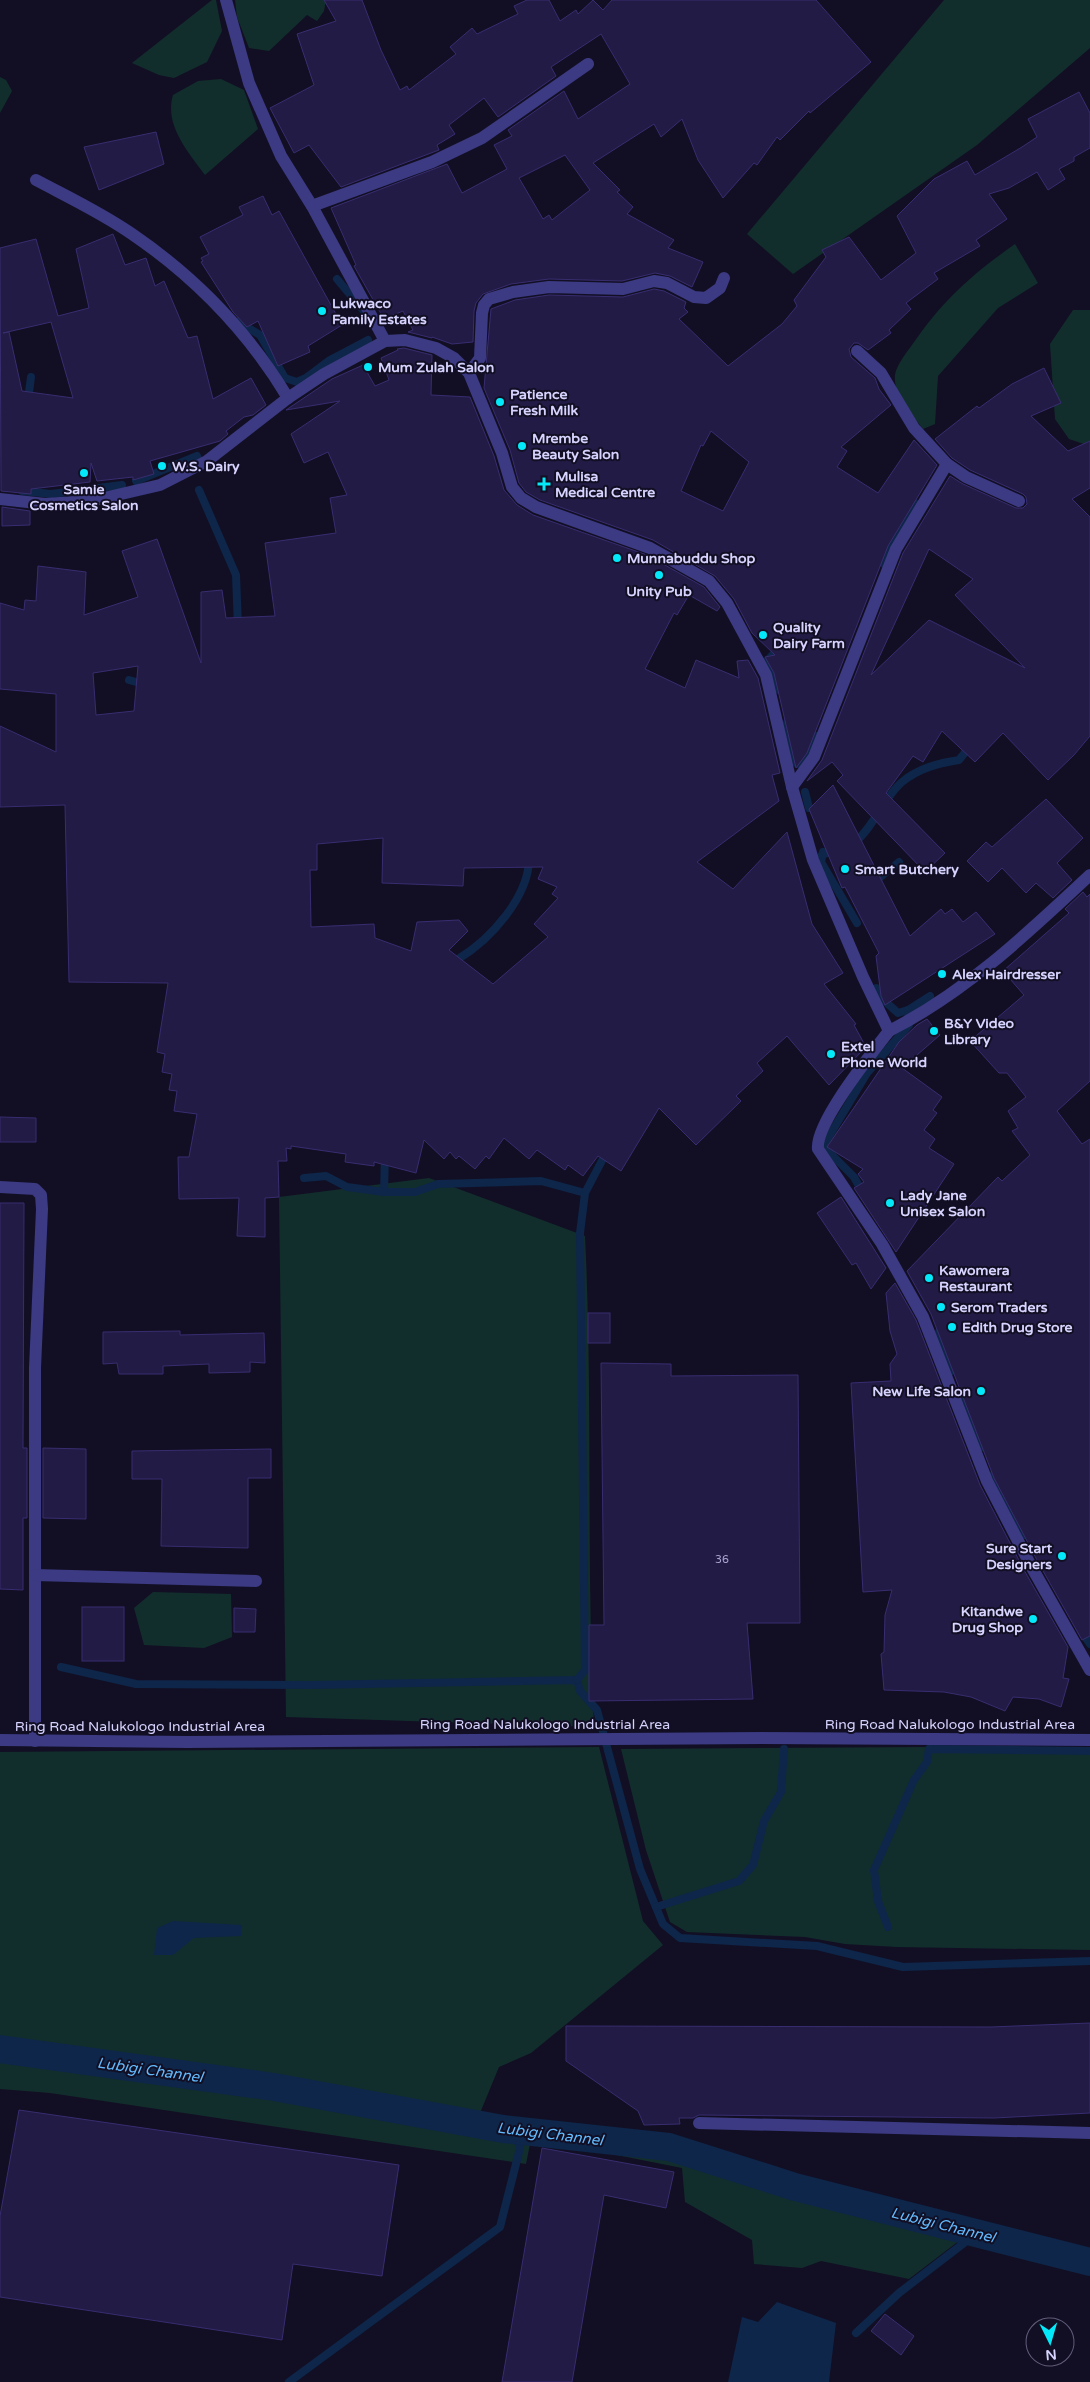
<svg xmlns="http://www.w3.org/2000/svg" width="1090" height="2382" viewBox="0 0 1090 2382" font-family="'Varela Round',sans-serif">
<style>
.green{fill:#122e2c}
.water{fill:#0e2649}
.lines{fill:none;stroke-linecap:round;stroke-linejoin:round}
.stream{stroke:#0e2649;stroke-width:8}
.canal{stroke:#0e2649;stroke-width:28}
.building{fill:#221b45;stroke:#382d70;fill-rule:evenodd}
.lane{stroke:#3b3a82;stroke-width:12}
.street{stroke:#3b3a82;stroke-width:12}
.poi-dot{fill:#04e9f9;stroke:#120f24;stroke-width:2}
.labels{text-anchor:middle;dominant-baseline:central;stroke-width:4;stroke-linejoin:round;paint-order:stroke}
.number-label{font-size:11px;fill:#a9a5d0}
.poi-label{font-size:14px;font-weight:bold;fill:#d6d3fe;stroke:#120f24;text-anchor:start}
.street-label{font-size:14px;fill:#d6d3fe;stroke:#120f24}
.water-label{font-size:15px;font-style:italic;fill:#62bafd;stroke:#120f24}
</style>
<rect width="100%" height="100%" fill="#120f24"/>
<g class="green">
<polygon points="212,0 216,0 222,31 207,62 174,78 159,75 132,63"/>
<polygon points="235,0 326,0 324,11 317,21 307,15 269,51 249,48 237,17"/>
<polygon points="944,0 1090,0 1090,48 977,145 793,274 747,234"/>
<polygon points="0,77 6,80 12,91 0,113"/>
<path d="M221,79L244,90L258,129L205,175C188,152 164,125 173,95L198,81Z"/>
<path d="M1015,244L1038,283L998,308L938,376L935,424L923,429C912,414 893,396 895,375C896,366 906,353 912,345C943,300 970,276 1015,244Z"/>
<polygon points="1073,310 1090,310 1090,446 1069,439 1055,419 1050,344"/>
<path d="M429,1178L585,1236C593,1400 586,1563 594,1727L286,1717L279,1197Z"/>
<polygon points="153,1592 231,1594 232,1637 204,1648 144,1645 134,1608"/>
<polygon points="599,1747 643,1921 663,1945 531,2053 499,2067 480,2113 264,2074 0,2042 0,1752"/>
<polygon points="931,1747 1090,1748 1090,1950 897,1947 845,1944 805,1937 687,1932 670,1922 646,1850 621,1749"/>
<polygon points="0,2058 194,2082 531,2139 526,2164 50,2093 0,2089"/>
<polygon points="546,2141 662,2151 789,2192 964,2237 909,2279 821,2261 802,2268 754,2264 752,2240 685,2202 682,2168"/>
</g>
<g class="water">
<polygon points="173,1921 242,1925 241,1936 194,1938 173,1955 154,1955 157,1928"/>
<polygon points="777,2302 836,2323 829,2382 728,2382 742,2317 758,2322"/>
</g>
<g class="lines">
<g class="stream">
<polyline points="337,279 363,310"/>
<polyline points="241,319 245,326 260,335 285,378 297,382 306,378 330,360 368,340"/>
<polyline points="28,400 31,377"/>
<polyline points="136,481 197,456 199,461"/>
<polyline points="199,490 236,575 238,627"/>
<polyline points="22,491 51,494 122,485"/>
<polyline points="884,564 890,546 914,502"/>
<polyline points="129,680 147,685"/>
<polyline points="779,690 765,663 779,648"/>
<polyline points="787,723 791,761 799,764 806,761 816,736"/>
<polyline points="805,792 809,808"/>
<path d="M854,843C874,827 884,797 902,782C919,768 939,763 959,760L967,750"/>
<polyline points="823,852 821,862 857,923"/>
<polyline points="822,855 836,850"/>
<polyline points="873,883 899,862"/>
<path d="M458,959C490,940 530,896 529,857"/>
<polyline points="876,988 878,995 898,1013 908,1010 930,996"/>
<polyline points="385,1156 384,1192 415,1192 438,1184 541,1181 585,1193"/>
<polyline points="304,1178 326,1176 347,1187 384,1192"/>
<polyline points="863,1193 854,1177 824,1147 825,1143 867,1073 909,1025 908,1010"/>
<polyline points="939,1332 950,1372"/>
<polyline points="959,1394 983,1447"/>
<polyline points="994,1474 1006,1505 1025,1535"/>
<polyline points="1081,1631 1090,1644"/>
<polyline points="61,1667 136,1684 312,1685 577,1680 580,1691 597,1710 640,1869 663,1924 680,1938 817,1946 903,1967 1090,1961"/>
<polyline points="577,1680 585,1670 580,1233 585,1193 607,1151"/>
<polyline points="656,1907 739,1881 753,1865 764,1821 781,1792 784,1749"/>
<polyline points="888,1927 878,1901 874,1870 914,1780 927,1762 929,1749 1090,1751"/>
<polyline points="856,2333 899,2293 977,2233"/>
<polyline points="289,2382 500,2227 520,2148 514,2130"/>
</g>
<polyline class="canal" points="0,2049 274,2087 503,2129 669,2147 795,2187 1090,2262"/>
</g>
<g class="building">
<path d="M324,0H362L381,50L400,90L407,86L409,90L456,54L450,47L472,28L477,34L518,14L514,6L527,0H549L560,21L576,10L578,14L593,0L603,10L612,0H816L871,62L810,113L809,111L780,140L777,137L757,165L754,163L723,198L698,160L682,119L661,137L654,124L593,163L620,190L617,192L633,207L627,214L674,240L668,248L703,262L692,287L670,276L655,273L622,281L549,279L511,284L483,294L476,303L474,311L473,342L452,344L432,337V338L408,332L413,330L403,311L384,319L354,266L356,265L331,208L447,164L462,193L507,169L494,145L512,136L508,130L564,91L578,119L630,84L601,34L551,67L556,76L498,117L484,98L449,125L455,134L437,145L439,150L341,187L309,145L294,153L270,108L314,85L297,34L336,21ZM565,155L590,190L552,220L549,215L543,219L519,178Z"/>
<path d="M1079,92L1090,113V148L1074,157V161L1059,169L1065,179L1048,190L1037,172L1009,188L989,194L1007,219L976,240L980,246L934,273L938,279L906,303L911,309L889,330L891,333L868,350L858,343H854L849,349L851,357L875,378L879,389L891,405L841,447L847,451L837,467L878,493L914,440L937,465L888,546L807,753L796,768L774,673L765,657L775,655L752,633L734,599L715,576L653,540L540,500L526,492L519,483L510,450L484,388L491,309L515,300L549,295L623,297L654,289L664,291L686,302L684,308L688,312L679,319L728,366L782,324L797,306L794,300L826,257L822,250L849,237L881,280L916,253L897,216L934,179L967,161L975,175L1022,147L1037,137L1028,119ZM711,431L749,462L723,511L681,491L701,445L703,446Z"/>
<polygon points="156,132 164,164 99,190 84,147"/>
<polygon points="263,196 272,215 279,211 342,325 308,346 310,352 278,366 258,321 247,327 233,312 201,262 203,261 201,258 209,254 200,237 243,215 239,207"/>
<path d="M113,234L125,265L146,258L155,286L164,281L188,338L197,336L213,399L251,378L266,405L253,415L244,417L226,431L228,434L220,441L150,461L154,474L133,480V477L97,481L91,463L90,482L31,489V494L1,491L0,248L36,239L58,316L89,308L76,249ZM51,322L73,398L22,391L9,332L3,333Z"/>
<path d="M404,348L432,355L431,395L470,397L494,456L504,490L517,505L533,515L647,555L704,587L720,607L717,611L689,595L677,615L674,613L645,669L685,688L696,660L739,678L737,661L748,660L758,678L780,773L772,775L779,801L697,862L733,889L787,832L812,924L843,973L824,984L856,1024L854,1025L866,1047L829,1085L787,1036L757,1063L763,1071L736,1096L741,1101L696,1145L659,1108L621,1171L598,1156L583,1176L568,1165L565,1170L537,1150L529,1159L504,1138L489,1159L486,1156L475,1169L459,1156L456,1159L450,1152L444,1159L424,1140L416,1173L374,1162V1166L345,1162L346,1154L291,1146V1149L286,1148L287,1161H278L279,1197L265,1198V1237L237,1236L239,1198L179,1199L178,1157H189L197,1114L174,1111L177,1091L169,1090L172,1074L162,1072L165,1054L157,1052L168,983L69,982L65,805L0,807V726L56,752V694L0,689V603L24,610L25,600L36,601L38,566L86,572L84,615L138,597L122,551L157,539L201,663V592L222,590L226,618L275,616L265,543L336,533L330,498L347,495L328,452L304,463L291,434L340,401L286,410L332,379L363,365L375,386L389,380L381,358L398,350L397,349ZM138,666L134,711L96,715L93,673ZM383,838L382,883L463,886L464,868L543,867L538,879L557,887L552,894L558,898L534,924L548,937L493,984L449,950L468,931L459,920L417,922L411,951L375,938L374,924L311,927L310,870H317V844Z"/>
<path d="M1044,368L1061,403L1031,416L1068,451L1090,441V488L1072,499L1090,517V736L1074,755L1048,780L1003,733L975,762L942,731L923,762L913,756L886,793L945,853L925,872L837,781L843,775L832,762L807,781L822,760L903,553L950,476L963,484L1016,508H1023L1027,504L1026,497L1023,494L970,470L952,458L935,439L977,406L979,408L1012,384ZM929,549L973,579L955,595L1025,668L929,620L871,675Z"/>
<polygon points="2,507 30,511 30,525 2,526"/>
<polygon points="833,785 910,936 941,909 945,914 952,909 963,922 976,912 995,934 885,1005 881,996 876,956 879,953 845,887 842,888 809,809"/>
<polygon points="1046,799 1083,838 1057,863 1072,880 1053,898 1036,883 1026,893 1002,868 988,882 967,861 986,842 992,847"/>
<polygon points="1083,892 1087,897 1090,894 1090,1081 1057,1111 1082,1144 1090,1139 1090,1636 1082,1640 1038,1562 994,1478 931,1314 907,1271 998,1177 1002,1181 1030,1155 1012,1131 1018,1128 1008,1111 1026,1097 1007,1073 999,1073 970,1041 1024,995 1003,971 1069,913 1065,909"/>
<polygon points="927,1019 940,1035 902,1068 942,1097 933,1110 937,1113 924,1130 935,1139 929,1148 954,1164 896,1252 854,1188 864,1182 858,1174 863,1169 827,1147 899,1042 917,1025"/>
<polygon points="0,1117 36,1118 36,1142 0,1142"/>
<polygon points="841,1197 886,1268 871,1289 856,1263 852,1265 817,1213"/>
<polygon points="0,1203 24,1203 23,1448 27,1448 27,1518 23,1518 23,1590 0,1589"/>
<polygon points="895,1283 916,1320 980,1485 1024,1570 1068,1647 1063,1678 1069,1679 1061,1707 1039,1699 1013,1697 1005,1711 971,1697 944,1692 884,1690 881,1654 884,1652 885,1615 892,1590 863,1592 851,1383 891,1381 890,1364 897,1354 890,1331 886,1293"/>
<rect x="588" y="1313" width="22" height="30"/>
<polygon points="180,1331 180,1335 264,1333 265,1363 250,1362 250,1372 209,1373 209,1364 163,1366 163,1374 119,1374 117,1363 103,1364 103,1332"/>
<polygon points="601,1363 671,1364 671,1376 798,1375 800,1623 747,1623 753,1699 589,1701 589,1625 604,1625"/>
<polygon points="43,1448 86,1449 86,1519 43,1518"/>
<polygon points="271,1449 271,1478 248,1478 248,1548 161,1546 162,1479 132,1479 132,1451"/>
<rect x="82" y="1607" width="42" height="54"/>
<polygon points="234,1608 256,1609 255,1632 234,1632"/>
<polygon points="1090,2023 1090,2113 994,2118 699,2115 693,2118 679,2118 680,2124 644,2125 638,2111 566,2061 566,2026 991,2027"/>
<polygon points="19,2110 399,2165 382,2276 293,2264 282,2340 0,2297 0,2216"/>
<polygon points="542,2148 674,2172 666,2208 604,2195 572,2382 502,2382"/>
<polygon points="885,2314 914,2336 901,2355 871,2331"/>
</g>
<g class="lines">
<g class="lane">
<polyline points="0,1187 35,1189 41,1195 42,1209 35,1368 35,1741"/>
<polyline points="35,1575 256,1581"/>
<polyline points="699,2123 1090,2133"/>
</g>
<g class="street">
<polyline points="226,0 249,83 281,156 312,206 385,341"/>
<path d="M36,180C68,197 102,213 132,234C195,277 249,333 288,398"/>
<polyline points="312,206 432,162 482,138 588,64"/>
<polyline points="857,351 881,373 914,428 947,464 966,477 1019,501"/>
<polyline points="469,373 480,358 482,313 484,305 489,299 513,292 549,287 623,289 654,281 667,283 694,297 706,298 720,288 724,278"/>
<path d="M0,499L45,504L91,501L160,485L207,461L288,398L324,374L385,341L405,340L436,348L454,358L469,373L502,453L512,487L521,498L536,507L650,548L709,581L727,603L766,675L792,787L813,860L863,977L889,1031C872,1053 815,1123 818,1149L882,1244L923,1317L987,1481L1031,1566L1090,1670"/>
<polyline points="792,787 814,757 896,549 947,464"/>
<path d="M889,1031C966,992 1028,933 1090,875"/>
<polyline points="0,1740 187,1742 762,1738 1090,1740"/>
</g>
</g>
<g class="poi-dot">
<circle cx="322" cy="311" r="5"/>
<circle cx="368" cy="367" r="5"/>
<circle cx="500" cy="402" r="5"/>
<circle cx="522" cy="446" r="5"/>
<circle cx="162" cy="466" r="5"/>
<circle cx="84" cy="473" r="5"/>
<path d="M541.5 476.5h5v5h5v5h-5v5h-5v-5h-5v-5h5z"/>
<circle cx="617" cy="558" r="5"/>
<circle cx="659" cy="575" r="5"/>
<circle cx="763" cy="635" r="5"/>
<circle cx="845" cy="869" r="5"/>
<circle cx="942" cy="974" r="5"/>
<circle cx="934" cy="1031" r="5"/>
<circle cx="831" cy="1054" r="5"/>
<circle cx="890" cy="1203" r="5"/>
<circle cx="929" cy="1278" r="5"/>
<circle cx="941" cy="1307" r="5"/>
<circle cx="952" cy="1327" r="5"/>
<circle cx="981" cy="1391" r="5"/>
<circle cx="1062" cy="1556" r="5"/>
<circle cx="1033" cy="1619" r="5"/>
</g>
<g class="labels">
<g class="number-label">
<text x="722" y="1559">36</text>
</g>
<g class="poi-label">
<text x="332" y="303">Lukwaco<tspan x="332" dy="16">Family Estates</tspan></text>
<text x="378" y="367">Mum Zulah Salon</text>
<text x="510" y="394">Patience<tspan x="510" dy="16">Fresh Milk</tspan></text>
<text x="532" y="438">Mrembe<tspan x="532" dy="16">Beauty Salon</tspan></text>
<text x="172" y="466">W.S. Dairy</text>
<text x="555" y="476">Mulisa<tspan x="555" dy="16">Medical Centre</tspan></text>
<text x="84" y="489" text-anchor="middle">Samie<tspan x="84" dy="16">Cosmetics Salon</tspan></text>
<text x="627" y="558">Munnabuddu Shop</text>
<text x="659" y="591" text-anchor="middle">Unity Pub</text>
<text x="773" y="627">Quality<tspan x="773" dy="16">Dairy Farm</tspan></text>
<text x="855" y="869">Smart Butchery</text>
<text x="952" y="974">Alex Hairdresser</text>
<text x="944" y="1023">B&amp;Y Video<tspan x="944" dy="16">Library</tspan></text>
<text x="841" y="1046">Extel<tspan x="841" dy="16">Phone World</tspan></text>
<text x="900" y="1195">Lady Jane<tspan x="900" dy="16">Unisex Salon</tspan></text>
<text x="939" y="1270">Kawomera<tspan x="939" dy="16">Restaurant</tspan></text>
<text x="951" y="1307">Serom Traders</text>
<text x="962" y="1327">Edith Drug Store</text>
<text x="971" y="1391" text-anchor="end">New Life Salon</text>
<text x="1052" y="1548" text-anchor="end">Sure Start<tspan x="1052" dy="16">Designers</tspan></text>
<text x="1023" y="1611" text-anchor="end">Kitandwe<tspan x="1023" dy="16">Drug Shop</tspan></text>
</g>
<g class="street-label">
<text x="545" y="1724">Ring Road Nalukologo Industrial Area</text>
<text x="950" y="1724">Ring Road Nalukologo Industrial Area</text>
<text x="140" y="1726">Ring Road Nalukologo Industrial Area</text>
</g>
<g class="water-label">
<text transform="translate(150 2070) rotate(8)">Lubigi Channel</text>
<text transform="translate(550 2134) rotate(7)">Lubigi Channel</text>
<text transform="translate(943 2225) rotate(14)">Lubigi Channel</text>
</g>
</g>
<g transform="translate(1050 2342) rotate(175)"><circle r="24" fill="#120f24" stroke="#605d7b"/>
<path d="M0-4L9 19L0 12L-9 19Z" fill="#04e9f9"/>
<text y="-8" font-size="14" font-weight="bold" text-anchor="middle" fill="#d6d3fe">N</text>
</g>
</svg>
